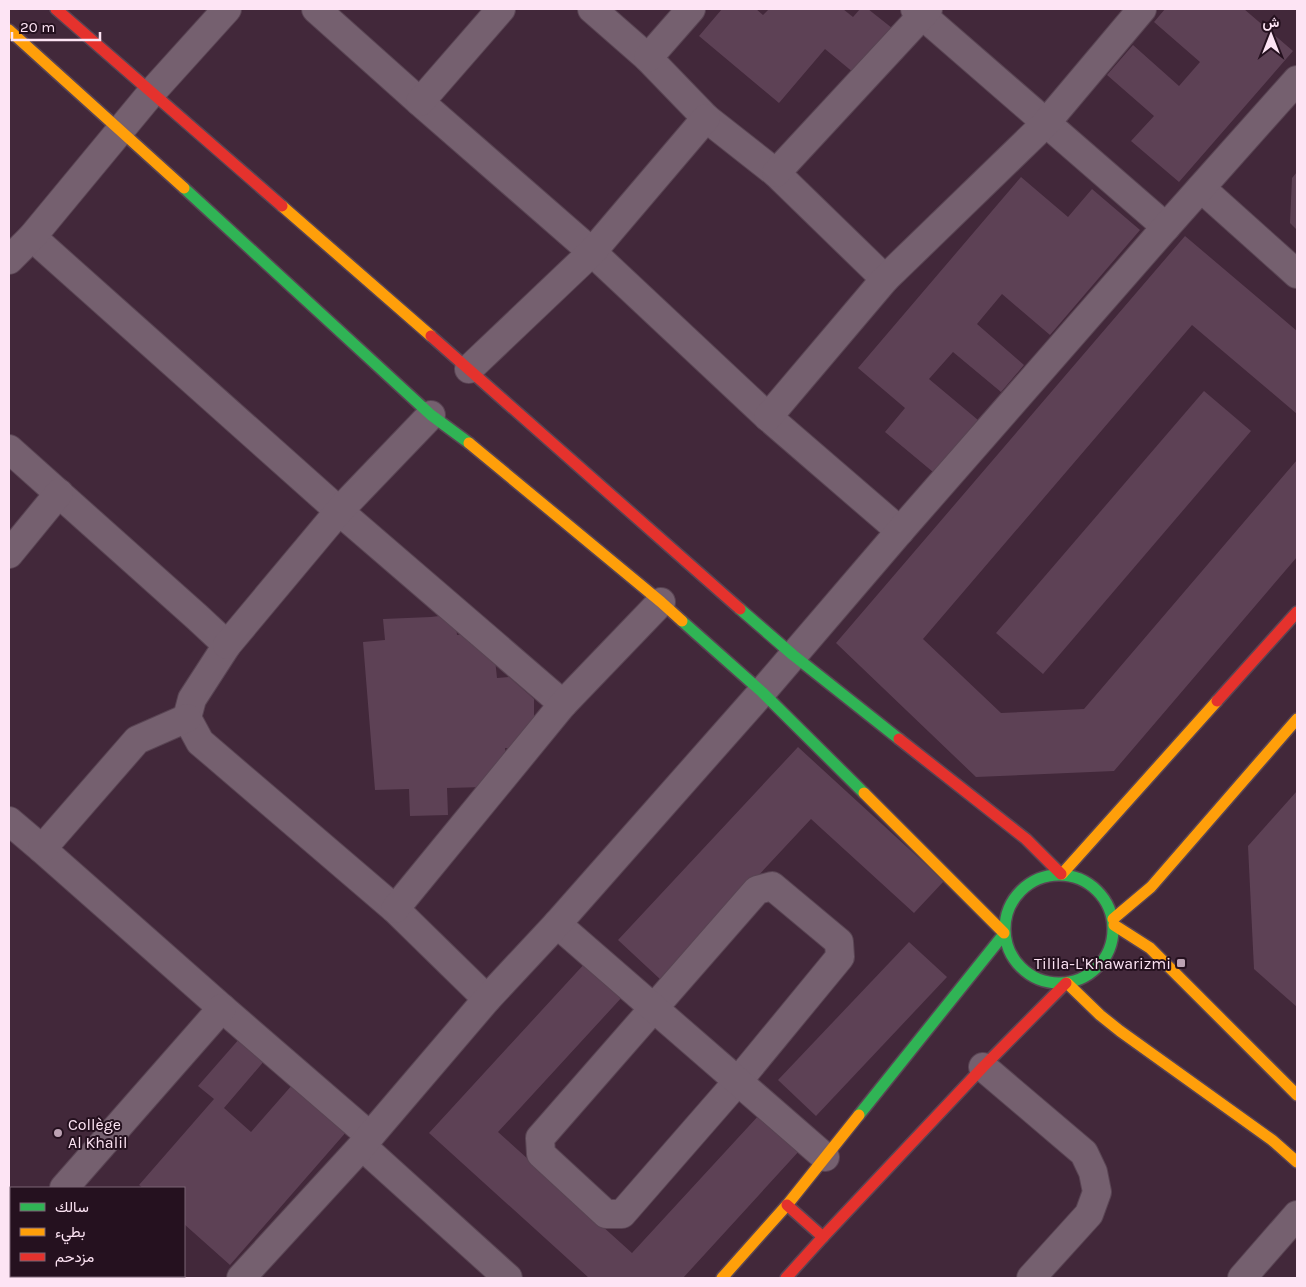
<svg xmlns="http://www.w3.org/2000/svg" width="1306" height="1287" viewBox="0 0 1306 1287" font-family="Karla,Vazirmatn,sans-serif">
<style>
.building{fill:#5d4155}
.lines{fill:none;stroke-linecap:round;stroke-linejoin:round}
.street-casing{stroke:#594453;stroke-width:30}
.fast-casing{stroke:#594453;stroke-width:14}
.slow-casing{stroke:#594453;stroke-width:14}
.jam-casing{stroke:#594453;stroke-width:14}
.street{stroke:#75606f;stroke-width:28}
.fast{stroke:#30b455;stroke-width:11}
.slow{stroke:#ff9f0a;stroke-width:11}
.jam{stroke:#e5322d;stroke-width:11}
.poi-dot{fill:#bca2b3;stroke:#25111f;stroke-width:2}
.labels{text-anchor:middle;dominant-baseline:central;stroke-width:4;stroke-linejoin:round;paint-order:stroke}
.poi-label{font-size:16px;fill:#fde4f4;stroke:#25111f;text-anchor:end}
</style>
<rect width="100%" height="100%" fill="#42283a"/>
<g class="building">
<polygon points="722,9 756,9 763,15 769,9 843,9 853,17 860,9 868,9 892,28 854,73 825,49 779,103 699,36"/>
<polygon points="1165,9 1244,9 1293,51 1179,182 1131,141 1154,116 1107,75 1133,45 1179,86 1200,62 1154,22"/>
<polygon points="1297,172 1297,230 1290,223 1292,178"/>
<polygon points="1021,177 1068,217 1092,189 1140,230 1050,335 1002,294 977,324 1024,365 1001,392 953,352 929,379 978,420 933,472 885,432 905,408 858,368"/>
<polygon points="1185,236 1297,331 1297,414 1192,325 923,639 1001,713 1084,709 1297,460 1297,557 1114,771 976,777 836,643"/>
<polygon points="1204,391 1251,431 1043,674 996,633"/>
<polygon points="455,614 457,635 472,633 495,659 497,678 509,677 534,699 534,727 521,749 505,748 507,764 484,787 447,788 448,815 410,816 409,789 375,790 363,642 385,640 383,619 431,617"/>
<polygon points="798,747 944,881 914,913 811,819 661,980 618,940"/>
<polygon points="1297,791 1297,1007 1254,969 1248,846"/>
<polygon points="909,942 947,977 816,1116 778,1080"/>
<polygon points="587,961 624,995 498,1132 632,1253 760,1114 800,1150 683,1278 589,1278 429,1133"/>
<polygon points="240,1038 265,1060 224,1108 251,1132 293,1084 347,1131 230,1265 184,1224 184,1188 143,1188 139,1185 214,1099 198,1086"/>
<polygon points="124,1276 185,1276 188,1278 127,1278"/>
</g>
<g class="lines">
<g class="street-casing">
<g id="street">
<polyline points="316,9 420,102 592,252 768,417 900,531"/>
<polyline points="592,9 648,58 706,118 776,173 885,279"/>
<polyline points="915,9 1166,227"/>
<polyline points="648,58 691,9"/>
<polyline points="420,102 501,9"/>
<polyline points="776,173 928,9"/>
<polyline points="1201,188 1297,274"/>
<polyline points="32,237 339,511 563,704"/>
<polyline points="9,260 32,237 152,92 227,9"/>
<polyline points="469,369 592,252 706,118"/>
<polyline points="768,417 885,279 1046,123 1142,9"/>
<polyline points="9,449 197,617 227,645 192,699 187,718 200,742 395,909 487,999"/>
<polyline points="9,554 59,493"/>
<polyline points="227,645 339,511 431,415"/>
<polyline points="9,821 42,849 222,1008 370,1136"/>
<polyline points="42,849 137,740 187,718"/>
<polygon points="772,886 839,942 840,957 738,1081 622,1214 606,1214 541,1154 540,1138 757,890"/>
<polyline points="395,909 563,704 661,602"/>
<polyline points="557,924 825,1157"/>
<polyline points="983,1067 1084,1153 1093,1172 1097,1192 1089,1214 1031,1278"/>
<polyline points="362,1146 508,1278"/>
<polyline points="64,1188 222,1008"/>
<polyline points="9,1252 11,1249"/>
<polyline points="241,1278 362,1146 370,1136 487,999 557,924 762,692 900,531 1166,227 1297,80"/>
<polyline points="1242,1278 1297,1215"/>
</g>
</g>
<g class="fast-casing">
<g id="fast">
<polyline points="184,188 431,415 469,443"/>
<polyline points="740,609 793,655 899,739"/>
<polyline points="682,621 762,692 864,793"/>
<circle cx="1059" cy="929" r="54"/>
<polyline points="859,1115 1004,934"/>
</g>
</g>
<g class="slow-casing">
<g id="slow">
<polyline points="9,30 184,188"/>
<polyline points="282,206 431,336"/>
<polyline points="469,443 661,602 682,621"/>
<polyline points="864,793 1004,933"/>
<polyline points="1062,874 1217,701"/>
<polyline points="1113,919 1151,887 1297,719"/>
<polyline points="1114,925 1150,948 1297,1095"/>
<polyline points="1067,983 1100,1015 1120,1031 1272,1140 1297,1162"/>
<polyline points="722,1278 787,1205 859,1115"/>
</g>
</g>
<g class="jam-casing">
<g id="jam">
<polyline points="56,9 282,206"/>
<polyline points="431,336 740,609"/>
<polyline points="1217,701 1297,612"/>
<polyline points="899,739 1026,839 1061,874"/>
<polyline points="787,1205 823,1237"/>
<polyline points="786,1278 823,1237 983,1067 1066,983"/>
</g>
</g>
<use href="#street" class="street"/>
<use href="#fast" class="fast"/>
<use href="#slow" class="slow"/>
<use href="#jam" class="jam"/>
</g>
<g class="poi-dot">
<rect x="1176" y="958" width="10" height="10" rx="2.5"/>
<circle cx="58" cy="1133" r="5"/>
</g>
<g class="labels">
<g class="poi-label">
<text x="1171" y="963">Tilila-L'Khawarizmi</text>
<text x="68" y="1124" text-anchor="start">Collège<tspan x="68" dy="18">Al Khalil</tspan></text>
</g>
</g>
<rect width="1306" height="1287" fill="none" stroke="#fde4f4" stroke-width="20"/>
<rect x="10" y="1187" width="175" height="90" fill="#25111f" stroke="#7b6574"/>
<rect x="20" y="1203" width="25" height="8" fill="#30b455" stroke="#7b6574"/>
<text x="55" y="1212" font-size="15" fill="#fde4f4">سالك</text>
<rect x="20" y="1228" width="25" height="8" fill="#ff9f0a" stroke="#7b6574"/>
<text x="55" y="1237" font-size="15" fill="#fde4f4">بطيء</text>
<rect x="20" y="1253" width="25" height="8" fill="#e5322d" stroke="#7b6574"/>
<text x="55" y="1262" font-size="15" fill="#fde4f4">مزدحم</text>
<g transform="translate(1271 35)" stroke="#25111f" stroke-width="4" paint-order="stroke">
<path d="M0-4L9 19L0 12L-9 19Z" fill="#fde4f4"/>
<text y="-8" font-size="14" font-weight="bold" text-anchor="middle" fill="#fde4f4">ش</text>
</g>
<path d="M12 32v8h88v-8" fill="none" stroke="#fde4f4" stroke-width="2.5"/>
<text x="20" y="32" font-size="15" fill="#fde4f4" stroke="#25111f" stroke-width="4" paint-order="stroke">20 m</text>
</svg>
